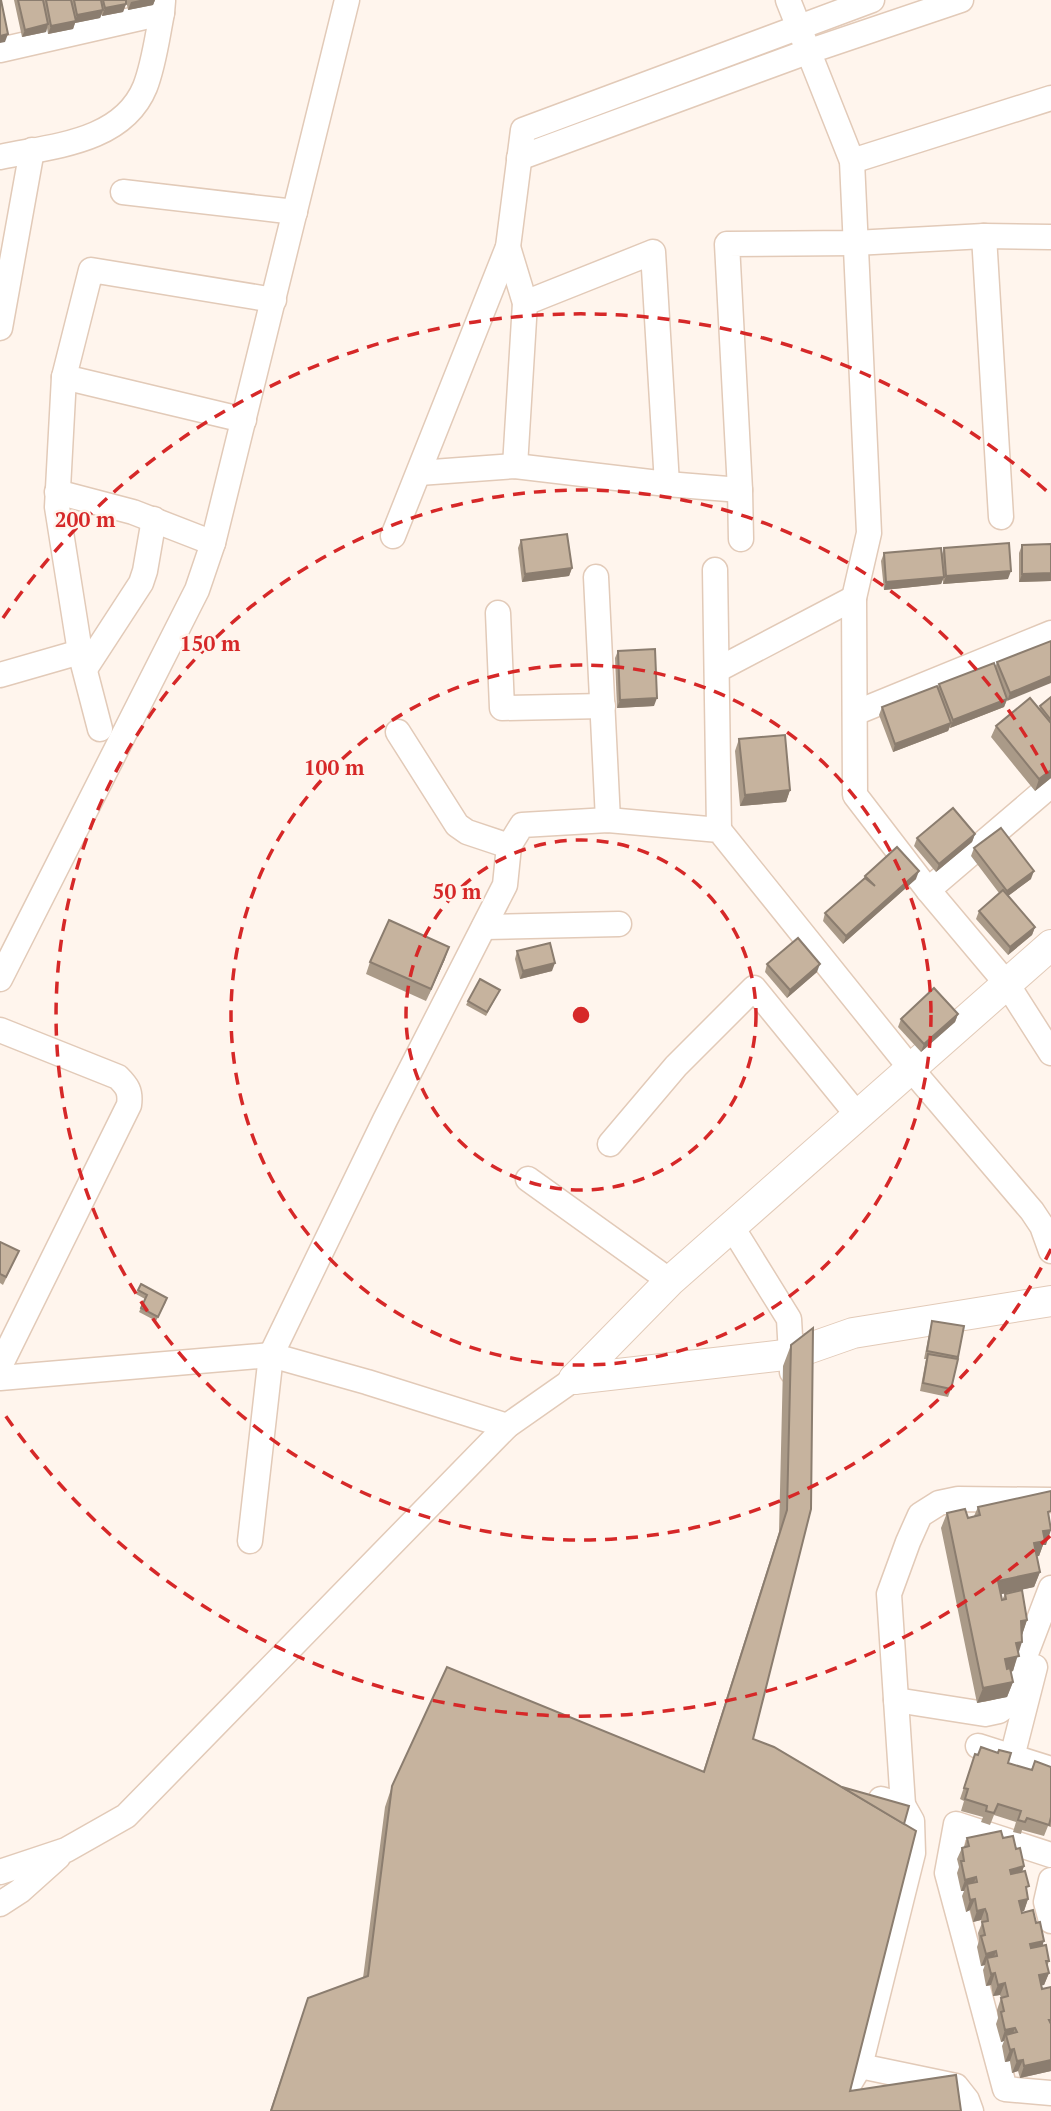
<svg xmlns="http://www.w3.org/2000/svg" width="1051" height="2111" viewBox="0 0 1051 2111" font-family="'PT Serif',serif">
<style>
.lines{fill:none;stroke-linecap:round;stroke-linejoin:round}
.minor-casing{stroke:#e2cab8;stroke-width:27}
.tertiary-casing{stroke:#e2cab8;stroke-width:32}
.minor{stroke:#fff;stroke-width:24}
.tertiary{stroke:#fff;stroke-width:30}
.wall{fill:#aa9a88}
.shaded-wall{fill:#8b7d6f}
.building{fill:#c6b39e;stroke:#8b7d6f;stroke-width:2}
.ring{fill:none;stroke:#d62828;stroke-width:3.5;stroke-dasharray:12 9}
.centre{fill:#d62828;stroke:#fff5ed;stroke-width:3.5}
.ring-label{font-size:21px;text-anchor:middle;font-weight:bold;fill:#d62828;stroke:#fff5ed;stroke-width:5;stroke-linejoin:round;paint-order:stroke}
</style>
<rect width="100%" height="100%" fill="#fff5ed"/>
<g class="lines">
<g class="minor-casing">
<g id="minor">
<polyline points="788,0 852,161 869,533 854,598 855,795 928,890 1007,984 1051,1053"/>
<polyline points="0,50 162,13 163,1"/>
<path d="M0,157C51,146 122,143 145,87C154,64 157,38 162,13"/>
<polyline points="519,158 807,52 961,0"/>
<polyline points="852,161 1051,98"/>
<polyline points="123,192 295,212"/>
<polyline points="984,236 1001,517"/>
<polyline points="508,247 525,303 515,466"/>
<polyline points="0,328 32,150"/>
<polyline points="64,377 57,507 80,652 100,729"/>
<polyline points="244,420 64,377 91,270 274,300"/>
<polyline points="419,473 515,466 667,484 653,252 525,303"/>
<polyline points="667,484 740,490"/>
<polyline points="57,492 133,512 213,543"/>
<polyline points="393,536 508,247 523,130 872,0"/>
<polyline points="741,539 740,490 727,244 855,243 984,236 1050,237"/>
<polyline points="715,570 719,830"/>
<polyline points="596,577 608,820"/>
<polyline points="498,613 502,708 603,706"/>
<polyline points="85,669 141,583 145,571 154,519"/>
<polyline points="717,670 854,598"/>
<polyline points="0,675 80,652"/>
<polyline points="855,713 1051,633"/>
<polyline points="398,732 457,825 467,832 509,846"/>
<polyline points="928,890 1051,785"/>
<polyline points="484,927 619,924"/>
<polyline points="0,979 197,590 213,543 347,0"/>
<path d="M0,1030L118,1077C127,1086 131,1091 129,1105L0,1366"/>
<polyline points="610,1144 676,1066 754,988 859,1117"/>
<polyline points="528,1179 670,1281"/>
<polyline points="732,1227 789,1319 792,1372"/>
<polyline points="0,1378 271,1355 367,1382 507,1426"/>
<polyline points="250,1541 271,1355 385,1120 505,885 509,846 522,825 608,820 719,830 912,1070 1032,1211 1042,1226 1051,1251"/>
<polyline points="896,1700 985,1714 999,1711 1006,1706 1051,1588"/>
<polyline points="978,1746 1051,1769"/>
<polyline points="1012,1757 1035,1667"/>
<polyline points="903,1805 889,1594 908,1542 920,1515 939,1503 958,1499 1051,1500"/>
<polyline points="1051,1855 956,1824 947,1873 1005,2089 1051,2093"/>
<polyline points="0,1872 66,1850 126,1816 507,1426 574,1379"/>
<polyline points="1051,1880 1046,1902 1051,1921"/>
<polyline points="0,1904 20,1891 58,1857"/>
<polyline points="860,2066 956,2086 967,2100 971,2111"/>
<polyline points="833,2111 860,2066 913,1853 912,1821 903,1805 881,1799"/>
</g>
</g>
<g class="tertiary-casing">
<g id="tertiary">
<polyline points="574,1379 670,1281 1051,945"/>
<polyline points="574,1379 793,1354 853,1333 1051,1301"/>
</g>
</g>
<use href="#minor" class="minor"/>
<use href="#tertiary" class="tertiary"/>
</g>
<g class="wall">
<polygon points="14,0 126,0 126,4 123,12 102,16 102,14 100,18 75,23 73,29 48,34 47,28 46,32 22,37"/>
<polygon points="126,0 155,0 153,5 128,10"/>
<polygon points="521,540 572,568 569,576 522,582 518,548"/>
<polygon points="1051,544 1051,581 1019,582 1019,553 1022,545"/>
<polygon points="944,548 1008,579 943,584 943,579 941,584 884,590 881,561 884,553 942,554"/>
<polygon points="1051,641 1007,700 1004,707 950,728 950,727 948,731 893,752 879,715 882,707 938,687 939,684 995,668 997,662"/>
<polygon points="618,651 654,706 617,708 615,658"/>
<polygon points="1051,697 1051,778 1035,791 991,737 996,726 1039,709 1040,706"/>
<polygon points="739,739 790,790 786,802 740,806 735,751"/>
<polygon points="975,834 972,842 936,872 914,846 917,838"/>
<polygon points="974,848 1031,879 1008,896 1035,927 1032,935 1008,955 976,919 979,911 999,893 971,856"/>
<polygon points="865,876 916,879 843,944 823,921 825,913 864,878"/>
<polygon points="517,951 552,971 520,979 515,959"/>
<polygon points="445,959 426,1001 366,974 370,962"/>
<polygon points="767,964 817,972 787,998 765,972"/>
<polygon points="498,994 486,1016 466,1005 468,1001"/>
<polygon points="958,1014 955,1022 921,1052 898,1027 901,1019"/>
<polygon points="0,1242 19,1251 3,1285 0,1283"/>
<polygon points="141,1284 166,1302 156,1321 139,1312 145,1299 136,1294"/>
<polygon points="932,1321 958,1357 951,1389 948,1397 920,1391 926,1359 924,1359 930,1329"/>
<polygon points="813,1328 753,1739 904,1824 850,2091 961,2111 270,2111 308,1998 363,1978 385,1807 392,1786 703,1772 779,1532 783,1366 791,1345"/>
<polygon points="978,1507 1046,1545 1043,1545 1039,1556 1037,1556 1040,1572 1034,1587 1001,1594 1002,1600 1005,1594 1027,1620 1022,1635 1013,1671 1011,1672 1013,1682 1007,1697 977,1703 941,1528 947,1513 968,1518 974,1516"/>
<polygon points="975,1754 1031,1770 1035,1761 1051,1767 1051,1827 1048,1826 1044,1836 1022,1830 1021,1834 1013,1832 1016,1822 994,1815 990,1825 981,1822 983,1817 961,1811 964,1801 960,1799"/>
<polygon points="967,1838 1003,1838 1016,1849 1024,1866 1022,1871 1028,1899 1024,1911 1022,1911 1022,1913 1036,1923 1043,1945 1049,1961 1047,1967 1049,1973 1044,1985 1041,1985 1042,1989 1051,1987 1051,2071 1020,2078 1018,2071 1012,2073 1010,2061 1005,2062 1002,2046 1004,2041 1001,2042 996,2024 998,2018 997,2010 1001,1998 1000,1995 993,1996 991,1985 986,1986 983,1970 985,1965 981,1966 977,1947 979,1941 978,1933 982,1923 981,1920 973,1922 970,1910 966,1912 962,1896 964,1891 961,1891 957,1873 959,1867 957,1859 962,1848 964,1847"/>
</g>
<g class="shaded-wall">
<polygon points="140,0 155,0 153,5 128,10 131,2"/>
<polygon points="126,4 123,12 102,16 105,8"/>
<polygon points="103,10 100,18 75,23 73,29 48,34 51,26 75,21 77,15"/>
<polygon points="48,24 46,32 22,37 25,30"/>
<polygon points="8,34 5,42 0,43 0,36"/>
<polygon points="572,568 569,576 522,582 525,574"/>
<polygon points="1011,571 1008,579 943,584 946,576"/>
<polygon points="1051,573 1051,581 1019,582 1022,574"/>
<polygon points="944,577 941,584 884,590 886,582"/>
<polygon points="1051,676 1051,683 1007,701 1010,693"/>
<polygon points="657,698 654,706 617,708 620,700"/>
<polygon points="1007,699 1004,707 950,728 953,720"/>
<polygon points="951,723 948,731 893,752 895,744"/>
<polygon points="1051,770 1051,778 1035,791 1039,779"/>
<polygon points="790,790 786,802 740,806 745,795"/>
<polygon points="975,834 972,842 936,872 939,864"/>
<polygon points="919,871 916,879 843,944 846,936"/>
<polygon points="1034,871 1031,879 1004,899 1007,891"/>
<polygon points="1035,927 1032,935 1008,955 1010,947"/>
<polygon points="449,947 445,959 426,1001 431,989"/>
<polygon points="555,963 552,971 520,979 523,971"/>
<polygon points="820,964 817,972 787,998 790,990"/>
<polygon points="958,1014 955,1022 921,1052 924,1044"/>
<polygon points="1051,1530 1046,1545 1043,1545 1039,1556 1028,1558 1034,1543 1043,1531"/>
<polygon points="1040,1572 1034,1587 993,1596 998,1581"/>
<polygon points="1027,1620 1022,1635 1021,1621"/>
<polygon points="1022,1642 1013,1671 999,1674 1005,1659 1016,1643"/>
<polygon points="1013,1682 1007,1697 977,1703 983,1688"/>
<polygon points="1024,1866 1020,1878 1006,1881 1010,1870"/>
<polygon points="976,1877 972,1889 967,1884 964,1891 961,1891 965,1880"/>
<polygon points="975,1899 970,1910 966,1912 970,1900"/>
<polygon points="1028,1899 1024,1911 1015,1913 1019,1901"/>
<polygon points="985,1909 981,1920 973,1922 977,1911"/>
<polygon points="1044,1941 1040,1952 1026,1955 1030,1944"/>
<polygon points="996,1951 992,1963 987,1958 985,1965 981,1966 986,1954"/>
<polygon points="995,1973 991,1985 986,1986 991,1974"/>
<polygon points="1049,1973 1044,1985 1035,1987 1039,1975"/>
<polygon points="1005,1983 1000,1995 993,1996 998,1985"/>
<polygon points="1015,2028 1011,2039 1006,2035 1004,2041 1001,2042 1005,2030"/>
<polygon points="1014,2049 1010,2061 1005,2062 1010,2050"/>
<polygon points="1023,2060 1018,2071 1012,2073 1017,2061"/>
<polygon points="1051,2060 1051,2071 1020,2078 1024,2066"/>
</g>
<g class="building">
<polygon points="0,0 1,0 8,34 0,36"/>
<polygon points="18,0 43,0 48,24 25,30"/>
<polygon points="46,0 71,0 76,21 51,26"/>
<polygon points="74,0 101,0 103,10 77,15"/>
<polygon points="103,0 126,0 126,4 105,8"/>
<polygon points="567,534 572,568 525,574 521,540"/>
<polygon points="1009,543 1011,571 946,576 944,548"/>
<polygon points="1051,544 1051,573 1022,574 1022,545"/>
<polygon points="941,548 944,577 886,582 884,553"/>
<polygon points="1051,641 1051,676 1010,693 997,662"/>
<polygon points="655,649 657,698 620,700 618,651"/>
<polygon points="994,663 1007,699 953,720 939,684"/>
<polygon points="937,686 951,723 895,744 882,707"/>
<polygon points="1051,697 1051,720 1040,706"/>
<polygon points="1030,698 1051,723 1051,770 1039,779 996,726"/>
<polygon points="785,735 790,790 745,795 739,739"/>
<polygon points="953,808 975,834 939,864 917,838"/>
<polygon points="1001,828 1034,871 1007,891 974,848"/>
<polygon points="897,847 919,871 846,936 825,913 865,878 875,886 865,876"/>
<polygon points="1003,890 1035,927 1010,947 979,911"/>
<polygon points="389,920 449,947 431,989 370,962"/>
<polygon points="798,938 820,964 790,990 767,964"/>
<polygon points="550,943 555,963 523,971 517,951"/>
<polygon points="480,979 500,990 487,1012 468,1001"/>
<polygon points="934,988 958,1014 924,1044 901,1019"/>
<polygon points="0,1242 19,1251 6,1277 0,1274"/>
<polygon points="141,1284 167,1298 158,1317 141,1308 147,1295 138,1290"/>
<polygon points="932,1321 964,1326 958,1357 927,1351"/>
<polygon points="813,1328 811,1509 753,1739 774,1747 916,1831 850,2091 956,2075 961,2111 271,2111 308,1998 368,1976 392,1786 447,1667 704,1772 787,1510 791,1345"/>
<polygon points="928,1354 958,1359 951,1389 923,1383"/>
<polygon points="1051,1491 1051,1511 1048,1512 1051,1530 1043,1531 1045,1541 1034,1543 1040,1572 998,1581 1002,1600 1006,1599 1005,1594 1022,1590 1027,1620 1021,1621 1022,1642 1016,1643 1019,1656 1005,1659 1007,1669 1010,1668 1013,1682 983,1688 947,1513 965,1509 968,1518 980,1515 978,1507"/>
<polygon points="981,1747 998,1753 999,1750 1011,1753 1008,1763 1032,1770 1035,1761 1051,1767 1051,1817 1049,1825 1027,1818 1025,1822 1018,1820 1021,1811 998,1804 994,1813 986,1811 987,1806 965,1799 968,1789 964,1788 975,1754 978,1755"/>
<polygon points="842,1787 909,1806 904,1824"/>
<polygon points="1001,1831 1003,1838 1013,1836 1016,1849 1020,1848 1024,1866 1010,1870 1011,1874 1025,1871 1029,1886 1026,1887 1028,1899 1019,1901 1022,1913 1033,1910 1036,1923 1040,1922 1044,1941 1030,1944 1031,1948 1046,1945 1049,1961 1046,1961 1049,1973 1039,1975 1042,1989 1051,1987 1051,2020 1049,2020 1051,2024 1051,2060 1024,2066 1023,2060 1017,2061 1014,2049 1010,2050 1006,2035 1017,2032 1015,2028 1005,2030 1001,2012 1004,2011 1001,1998 1008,1996 1005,1983 998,1985 995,1973 991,1974 987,1958 997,1956 996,1951 986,1954 981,1936 985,1935 982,1922 988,1921 987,1914 985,1909 977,1911 975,1899 970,1900 967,1884 977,1882 976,1877 965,1880 961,1861 964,1861 962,1848 969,1846 967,1838"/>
</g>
<g class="ring">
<circle cx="581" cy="1015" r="175"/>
<circle cx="581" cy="1015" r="350"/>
<path d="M1051 1249A525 525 0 1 1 1051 781"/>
<path d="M1050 1536A701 701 0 0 1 3 1412M3 618A701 701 0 0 1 1050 494"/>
</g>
<circle cx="581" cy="1015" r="10" class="centre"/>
<g class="ring-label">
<text x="85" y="527">200 m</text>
<text x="210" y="651">150 m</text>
<text x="334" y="775">100 m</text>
<text x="457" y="899">50 m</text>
</g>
</svg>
